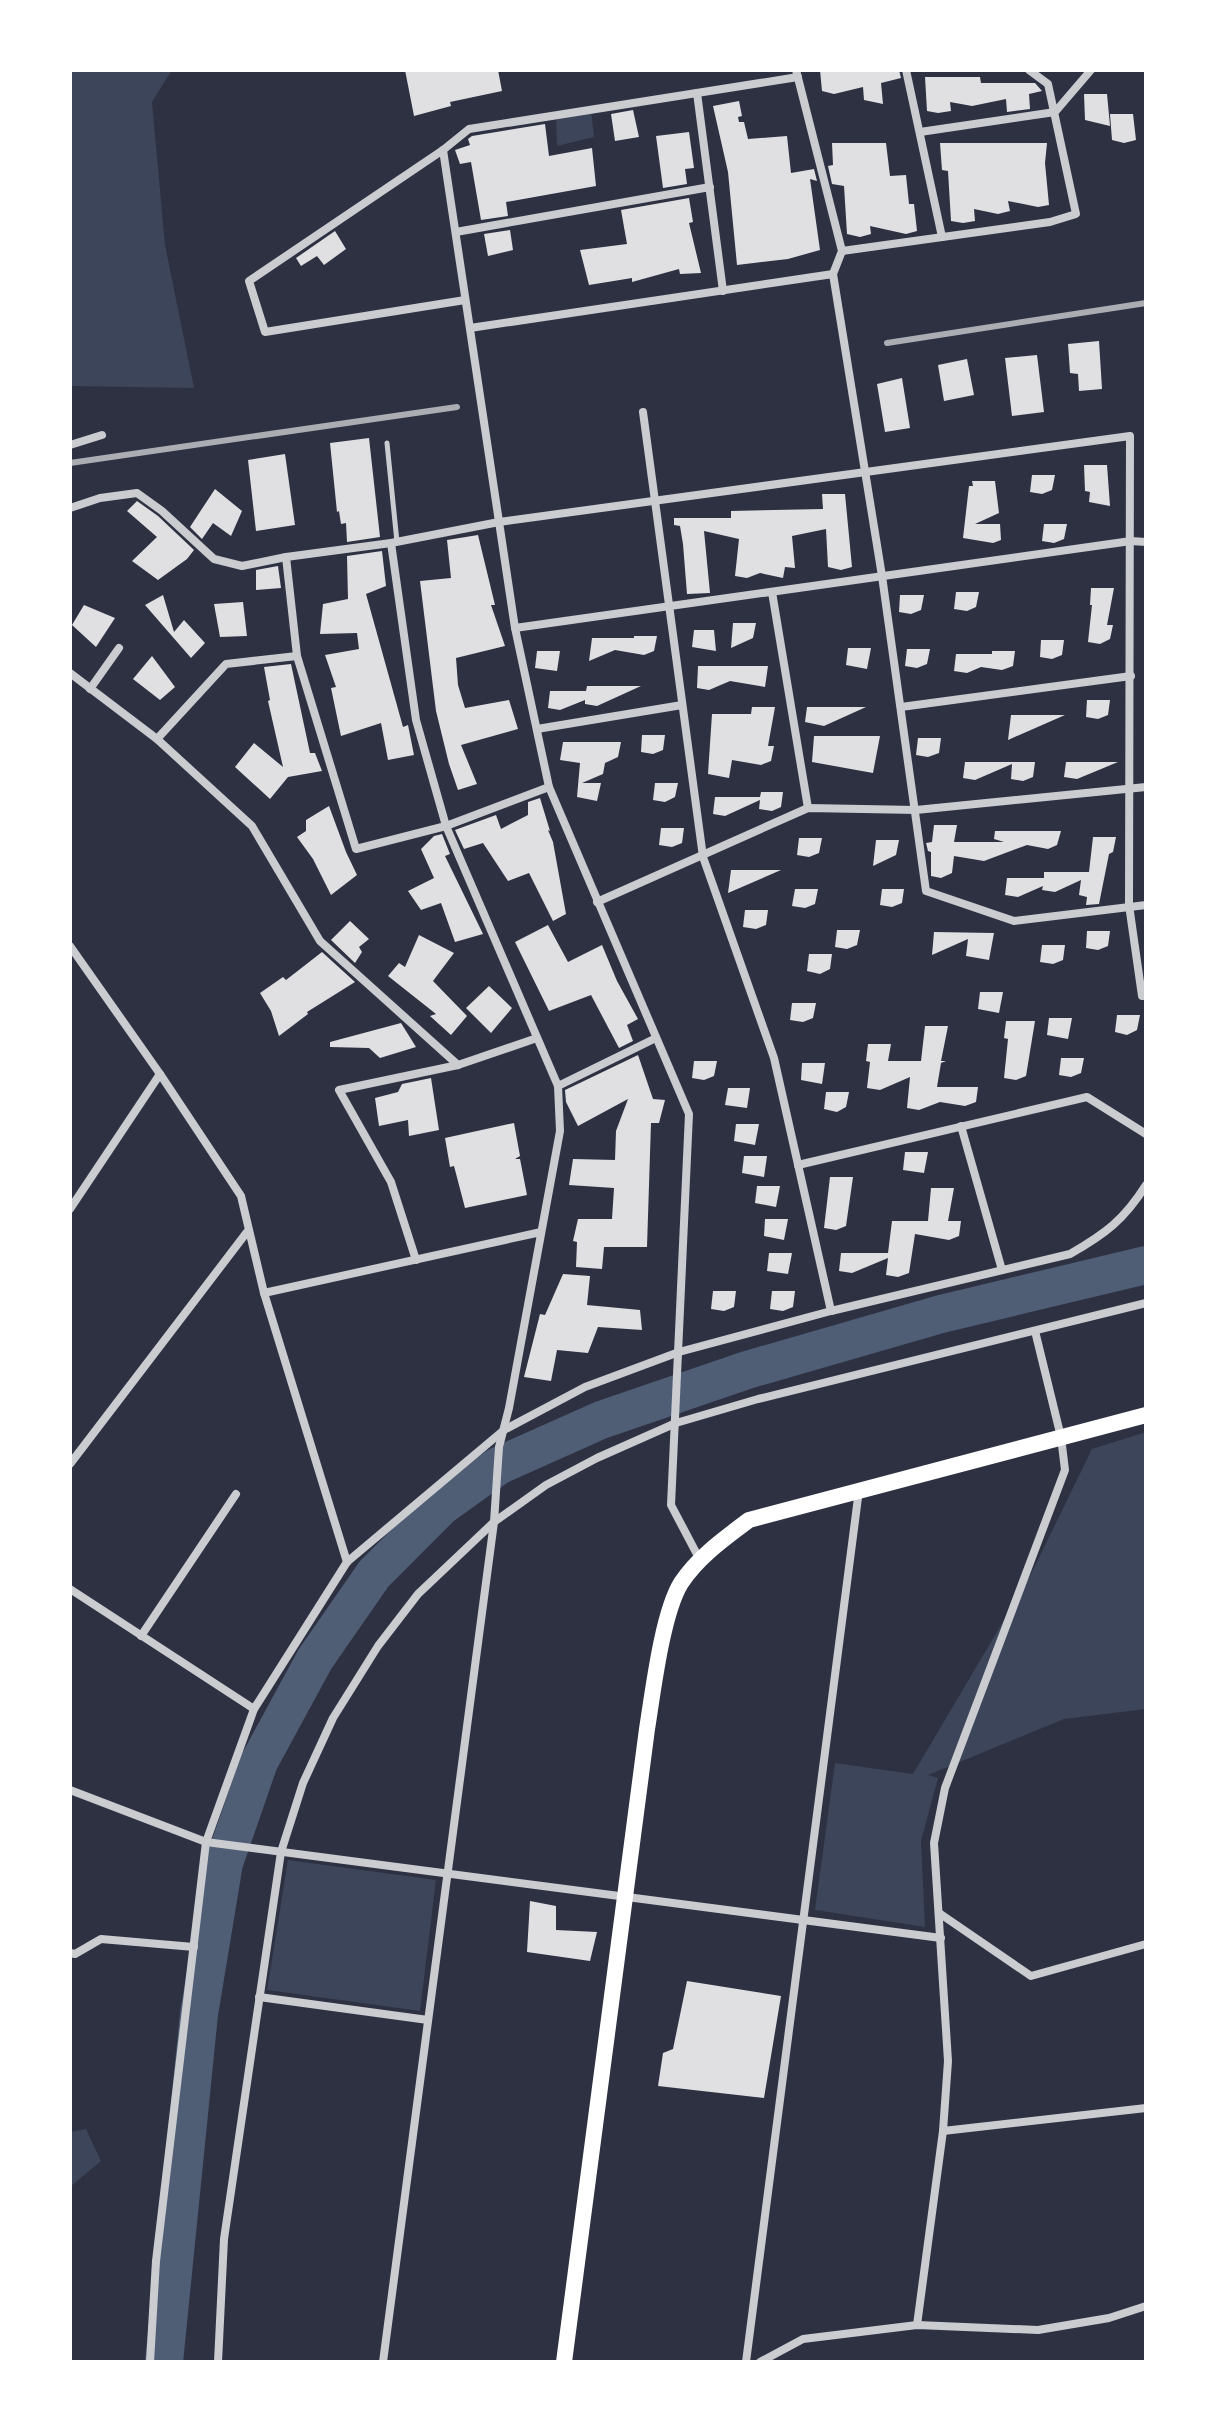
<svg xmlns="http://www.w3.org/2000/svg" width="1216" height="2432" viewBox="0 0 1216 2432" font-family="Arial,sans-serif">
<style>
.green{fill:#3c4559}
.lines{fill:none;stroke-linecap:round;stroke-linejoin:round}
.river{stroke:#4f5d75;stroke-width:38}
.building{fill:#e0e0e3}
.service{stroke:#caccd0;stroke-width:5}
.minor{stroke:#caccd0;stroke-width:8}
.primary{stroke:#fff;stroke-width:16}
.rail{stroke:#abadb3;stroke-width:6}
</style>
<rect width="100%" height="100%" fill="#2d3142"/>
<g class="green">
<polygon points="70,70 172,70 152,102 165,245 194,388 70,386"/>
<polygon points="591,110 594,137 557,146 556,115"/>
<polygon points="1146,1432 1146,1709 1064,1719 928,1775 938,1778 921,1841 925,1927 815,1910 835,1763 913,1774 1030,1576 1092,1449"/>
<polygon points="288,1860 436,1880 420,2011 267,1990"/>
<polygon points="86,2129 101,2161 70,2187 70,2132"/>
</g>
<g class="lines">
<polyline class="river" points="164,2362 199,2014 224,1863 259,1762 315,1659 374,1574 442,1506 498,1466 601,1420 747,1370 941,1314 1146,1265"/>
</g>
<g class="building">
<polygon points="405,70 498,70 502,91 450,102 451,106 414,116"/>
<polygon points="820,70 899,70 901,78 881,83 883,104 864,100 863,87 834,94 822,91"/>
<polygon points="925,77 980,77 981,83 1035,83 1042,91 1029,94 1030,109 1007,112 1006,99 972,106 950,102 951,111 938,113 927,111"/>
<polygon points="1084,94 1107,94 1110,126 1085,120"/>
<polygon points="739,101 742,116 738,117 739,122 744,122 748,139 787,136 791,173 814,169 817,181 810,179 820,250 788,259 737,265 728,172 713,106"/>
<polygon points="633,110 639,137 615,141 611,114"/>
<polygon points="1110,114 1133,114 1136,140 1124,143 1112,140"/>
<polygon points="545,124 549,156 592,148 596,186 506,202 508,216 481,220 471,162 460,164 455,150 470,145 468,139 472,136"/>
<polygon points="689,132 694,168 685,169 687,184 663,188 656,136"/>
<polygon points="832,143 886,143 890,176 906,175 909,204 914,204 917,231 906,234 870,226 871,234 860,237 847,234 844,186 832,184 828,166 833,165"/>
<polygon points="940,143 1047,143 1045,163 1049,205 1038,207 1008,201 1010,211 998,214 974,209 975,221 963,223 951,221 948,171 942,170"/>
<polygon points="689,198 693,222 689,223 701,273 680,274 679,269 632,282 632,278 589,285 580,250 627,244 621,210"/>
<polygon points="510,230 513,250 488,256 484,234"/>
<polygon points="335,231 346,249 324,265 317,256 301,266 296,258"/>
<polygon points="1099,341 1102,389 1079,391 1078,374 1070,373 1068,344"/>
<polygon points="1037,355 1044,412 1012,416 1005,358"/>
<polygon points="967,359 974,395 944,401 938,365"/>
<polygon points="902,378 910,428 885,432 877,384"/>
<polygon points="369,438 380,537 347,542 346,523 341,524 339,511 337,512 330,443"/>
<polygon points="285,454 295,525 256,531 248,460"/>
<polygon points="1084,465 1107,465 1110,506 1089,502 1090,492 1085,491"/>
<polygon points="1032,475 1055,475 1052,490 1042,494 1030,492"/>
<polygon points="972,481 995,481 999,513 975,524 1000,524 1001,540 993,543 963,538 969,486 973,486"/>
<polygon points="215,489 242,511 231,536 213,523 202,539 190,527"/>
<polygon points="822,494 845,494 852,567 841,570 828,567 826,529 792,536 795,568 785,567 783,578 760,573 747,578 735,576 739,539 704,531 710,593 687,594 683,544 680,526 674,525 674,518 731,518 731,511 823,509"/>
<polygon points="137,501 158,516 194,550 187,559 158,580 132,561 157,537 127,511"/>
<polygon points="1044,524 1067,524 1064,539 1054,543 1042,541"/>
<polygon points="478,535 495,605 491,605 505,646 456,658 458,685 465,708 509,700 518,729 461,745 477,784 458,790 449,764 436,711 420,581 451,578 447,540"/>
<polygon points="382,551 386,586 366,594 403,727 408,725 414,755 388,760 381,723 341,736 331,688 336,687 325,655 359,649 357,633 320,634 323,604 348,599 347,556"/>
<polygon points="278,566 281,588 256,590 256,570"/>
<polygon points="1091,588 1114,588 1107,625 1113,625 1110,639 1100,644 1088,642 1092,605 1090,605"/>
<polygon points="956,592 979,592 976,607 967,611 954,609"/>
<polygon points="163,595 174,632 184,620 205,643 191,658 145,605"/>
<polygon points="900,595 924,595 921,610 911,614 899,612"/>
<polygon points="243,602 247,636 220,637 214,604"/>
<polygon points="84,605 115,618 96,647 72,625"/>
<polygon points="733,623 756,623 753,638 731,648"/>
<polygon points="694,630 714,630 716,651 692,647"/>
<polygon points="634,636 657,636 654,651 644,655 615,650 589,661 592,638 634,638"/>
<polygon points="1041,640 1064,640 1062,655 1052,659 1040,657"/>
<polygon points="848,648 871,648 867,669 846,665"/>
<polygon points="907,649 930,649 927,664 917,668 905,666"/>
<polygon points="537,651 560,651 557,671 535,668"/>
<polygon points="992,651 1015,651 1013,666 1002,670 981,667 967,673 954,671 956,654 992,654"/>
<polygon points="152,656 175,687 160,700 133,679"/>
<polygon points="291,664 310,753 315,753 322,771 288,777 270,799 235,767 254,743 283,767 268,701 270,700 264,667"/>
<polygon points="698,666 768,666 765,687 730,681 709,690 697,688"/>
<polygon points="587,686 641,686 597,706 585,704 585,700 560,710 548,708 550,691 586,691"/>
<polygon points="1087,700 1110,700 1108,715 1098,719 1086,717"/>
<polygon points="752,707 775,707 768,746 774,746 771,761 761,765 732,760 729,778 708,774 712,714 751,714"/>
<polygon points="807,707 866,707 824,726 805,722"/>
<polygon points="1011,715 1065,715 1008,740"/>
<polygon points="642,735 665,735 663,750 653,754 641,752"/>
<polygon points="814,736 880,736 873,773 812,762"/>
<polygon points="918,738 941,738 939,753 928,757 916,755"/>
<polygon points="563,742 621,742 618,757 605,763 603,774 582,783 601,783 597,801 577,797 580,763 560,760"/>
<polygon points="965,762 1035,762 1033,777 1023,781 1011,779 1012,764 975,780 963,778"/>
<polygon points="1066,762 1118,762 1077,779 1064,777"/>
<polygon points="655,783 678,783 675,797 665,802 653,800"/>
<polygon points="761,792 783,792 781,807 772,811 759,809 760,800 725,816 713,814 715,797 760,797"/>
<polygon points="540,798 550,831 548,830 553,842 566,914 553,921 529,873 508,881 483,843 464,849 455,830 496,815 501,829 528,815 528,802"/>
<polygon points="329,806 346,852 357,875 331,895 313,859 297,837 306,831 306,820"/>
<polygon points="934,825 957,825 954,842 1004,842 994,839 995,831 1061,831 1057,845 1048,849 1027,845 984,861 954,856 952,873 941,878 931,876 931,852 928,851 926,843 932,842"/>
<polygon points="661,828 684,828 682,843 672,847 659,845"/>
<polygon points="442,834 450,854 445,856 483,934 455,942 441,903 421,910 408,891 434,878 421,849 434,836"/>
<polygon points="1093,837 1116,837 1113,852 1109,854 1099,904 1086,905 1087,897 1079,895 1081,880 1055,892 1042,890 1043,886 1018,897 1005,895 1007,878 1044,878 1044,872 1089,872"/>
<polygon points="799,838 822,838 819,853 809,857 797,855"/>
<polygon points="876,840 899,840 896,855 873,866"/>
<polygon points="731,870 781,870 728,893"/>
<polygon points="795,889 818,889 815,904 805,908 792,906"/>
<polygon points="882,889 904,889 902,903 892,907 880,905"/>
<polygon points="745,910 768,910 766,925 756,929 743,927"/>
<polygon points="350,921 369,939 359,947 362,952 355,963 331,940"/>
<polygon points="548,925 568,962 602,945 617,981 638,1019 627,1025 633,1041 619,1048 591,995 549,1011 515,942"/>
<polygon points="837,930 860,930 857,945 847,949 835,947"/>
<polygon points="1087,931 1110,931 1108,946 1098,950 1086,948"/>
<polygon points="934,932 994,933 989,960 966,956 968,939 932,955"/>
<polygon points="419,935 454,953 433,981 467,1016 451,1035 430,1016 436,1014 388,976 399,963 405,967"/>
<polygon points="1042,945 1065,945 1063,960 1053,964 1040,962"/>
<polygon points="322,952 355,982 307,1012 308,1014 279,1036 271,1011 260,993 283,977 286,980"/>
<polygon points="809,954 832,954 830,969 820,974 807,971"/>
<polygon points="489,986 512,1008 491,1033 466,1008"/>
<polygon points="980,992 1003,992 999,1013 978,1009"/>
<polygon points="792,1003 816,1003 813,1018 803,1022 790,1020"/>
<polygon points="1117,1015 1140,1015 1137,1030 1127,1035 1115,1032"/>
<polygon points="1049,1018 1072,1018 1068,1039 1047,1035"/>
<polygon points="1006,1021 1035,1021 1026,1076 1016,1080 1004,1078 1008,1039 1004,1038"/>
<polygon points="401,1023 416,1047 380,1058 369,1048 330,1047 330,1042"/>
<polygon points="925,1026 948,1026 941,1061 946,1061 941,1063 937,1087 978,1087 976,1102 965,1106 940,1102 919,1110 907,1108 910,1077 880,1090 867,1088 870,1062 866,1061 868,1044 891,1044 888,1061 921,1061"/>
<polygon points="638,1055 653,1099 665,1100 659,1123 651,1123 647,1247 604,1247 602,1269 576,1267 577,1242 573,1241 578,1219 612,1219 614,1188 569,1185 573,1159 615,1160 616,1131 628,1099 578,1126 566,1102 565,1090 586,1080 588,1082 586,1080"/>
<polygon points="1061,1058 1084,1058 1081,1073 1071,1077 1059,1075"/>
<polygon points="694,1061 717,1061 714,1076 704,1080 692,1078"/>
<polygon points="802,1063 825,1063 822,1084 801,1080"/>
<polygon points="431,1078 439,1130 409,1136 408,1120 379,1126 375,1098 398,1092 402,1084"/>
<polygon points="728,1088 750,1088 747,1108 725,1105"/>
<polygon points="826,1092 849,1092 846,1107 837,1112 824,1109"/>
<polygon points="514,1123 520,1156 515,1159 520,1159 527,1195 465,1208 454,1166 450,1167 445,1138"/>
<polygon points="736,1124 759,1124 755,1145 734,1141"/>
<polygon points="905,1152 928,1152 924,1173 903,1170"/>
<polygon points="744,1156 767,1156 764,1177 742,1173"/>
<polygon points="830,1177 853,1177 846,1226 836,1230 824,1228"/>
<polygon points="757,1186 780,1186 776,1207 755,1203"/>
<polygon points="931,1188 954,1188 948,1221 961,1221 959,1236 949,1240 915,1234 909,1273 898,1277 886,1275 888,1258 852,1273 839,1271 841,1253 888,1253 892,1221 928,1221"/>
<polygon points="765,1219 788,1219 784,1240 764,1236"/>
<polygon points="769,1253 792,1253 788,1274 767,1271"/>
<polygon points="563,1274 590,1276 587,1305 640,1310 642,1330 598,1327 588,1353 557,1350 551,1381 524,1377 540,1314 545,1315"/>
<polygon points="713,1291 736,1291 734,1307 724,1311 711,1309"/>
<polygon points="772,1291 795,1291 793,1307 783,1311 770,1309"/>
<polygon points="530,1901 556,1906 556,1930 597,1932 590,1961 527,1952"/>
<polygon points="687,1981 781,1996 764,2098 658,2086 663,2053 673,2049"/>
</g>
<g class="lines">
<polyline class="service" points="387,443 397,542"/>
<g class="minor">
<polyline points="796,70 842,251 833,274 882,576 926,891 1014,921 1146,905"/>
<polyline points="906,70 942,237"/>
<polyline points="697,93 723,291"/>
<polyline points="920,132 1055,112 1091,70"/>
<polyline points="443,150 515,628 549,787 689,1114 671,1505 700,1560"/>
<polyline points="456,232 710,187"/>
<polyline points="842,251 1050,222 1076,214 1048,84 1029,70"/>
<polyline points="465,300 265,332 249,281 443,150 469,129 798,77"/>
<polyline points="470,328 833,274"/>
<polyline points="643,412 703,857 774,1058 831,1311"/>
<polyline points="70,445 102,435"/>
<polyline points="70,508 100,498 137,493 162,511 214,559 242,566 286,557 391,543 499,522 1130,436 1129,905 1142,996 1146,996"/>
<polyline points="286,557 297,656 356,849 446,826 549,787"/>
<polyline points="772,592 808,808"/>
<polyline points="515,628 1131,541 1146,542"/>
<polyline points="70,673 157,739 252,826 320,941 458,1065"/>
<polyline points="90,689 119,648"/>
<polyline points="901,707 1131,676"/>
<polyline points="537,729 682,705"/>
<polyline points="157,739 226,664 297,656"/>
<polyline points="597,902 808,808 916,810 1146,787"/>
<polyline points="70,946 160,1074 241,1196 264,1293 347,1562"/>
<polyline points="558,1086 656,1038"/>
<polyline points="961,1126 1002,1270"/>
<polyline points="798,1165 1087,1097 1146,1134"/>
<polyline points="70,1209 160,1074"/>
<polyline points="416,1260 391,1182 339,1090 458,1065 537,1038"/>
<polyline points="264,1293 541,1232"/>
<polyline points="70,1464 247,1232"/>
<polyline points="70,1589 254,1709"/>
<polyline points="141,1636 236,1494"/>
<polyline points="70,1790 206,1842 941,1938"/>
<polyline points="939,1913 1031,1976 1146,1944"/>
<polyline points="70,1953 75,1954 101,1939 194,1947"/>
<polyline points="259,1997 428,2020"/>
<polyline points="943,2131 1146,2108"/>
<polyline points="917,2325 943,2131 948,2061 934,1843 945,1788 1065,1470 1061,1437 1035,1331"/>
<path d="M150,2362L156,2261L206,1842L254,1709L347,1562L504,1430L585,1387L679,1352L831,1311L1070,1254C1105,1234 1124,1220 1146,1185"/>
<polyline points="218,2362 224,2239 281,1852 303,1783 333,1718 378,1646 418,1594 494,1522 546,1485 597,1458 676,1423 758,1399 1146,1303"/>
<polyline points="383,2362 494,1522 499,1447 509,1408 560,1131 558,1086 446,826 416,720 391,543"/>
<polyline points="746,2362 859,1490"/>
<polyline points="760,2362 803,2339 917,2325 1038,2330 1109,2318 1146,2306"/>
</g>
<path class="primary" d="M564,2362L647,1729C653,1692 662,1614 681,1583C698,1557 725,1538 749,1520L1146,1415"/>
<g class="rail">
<polyline points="887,343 1146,303"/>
<polyline points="70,463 457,407"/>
</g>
</g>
<rect width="1216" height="2432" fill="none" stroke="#ffffff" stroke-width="144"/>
</svg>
